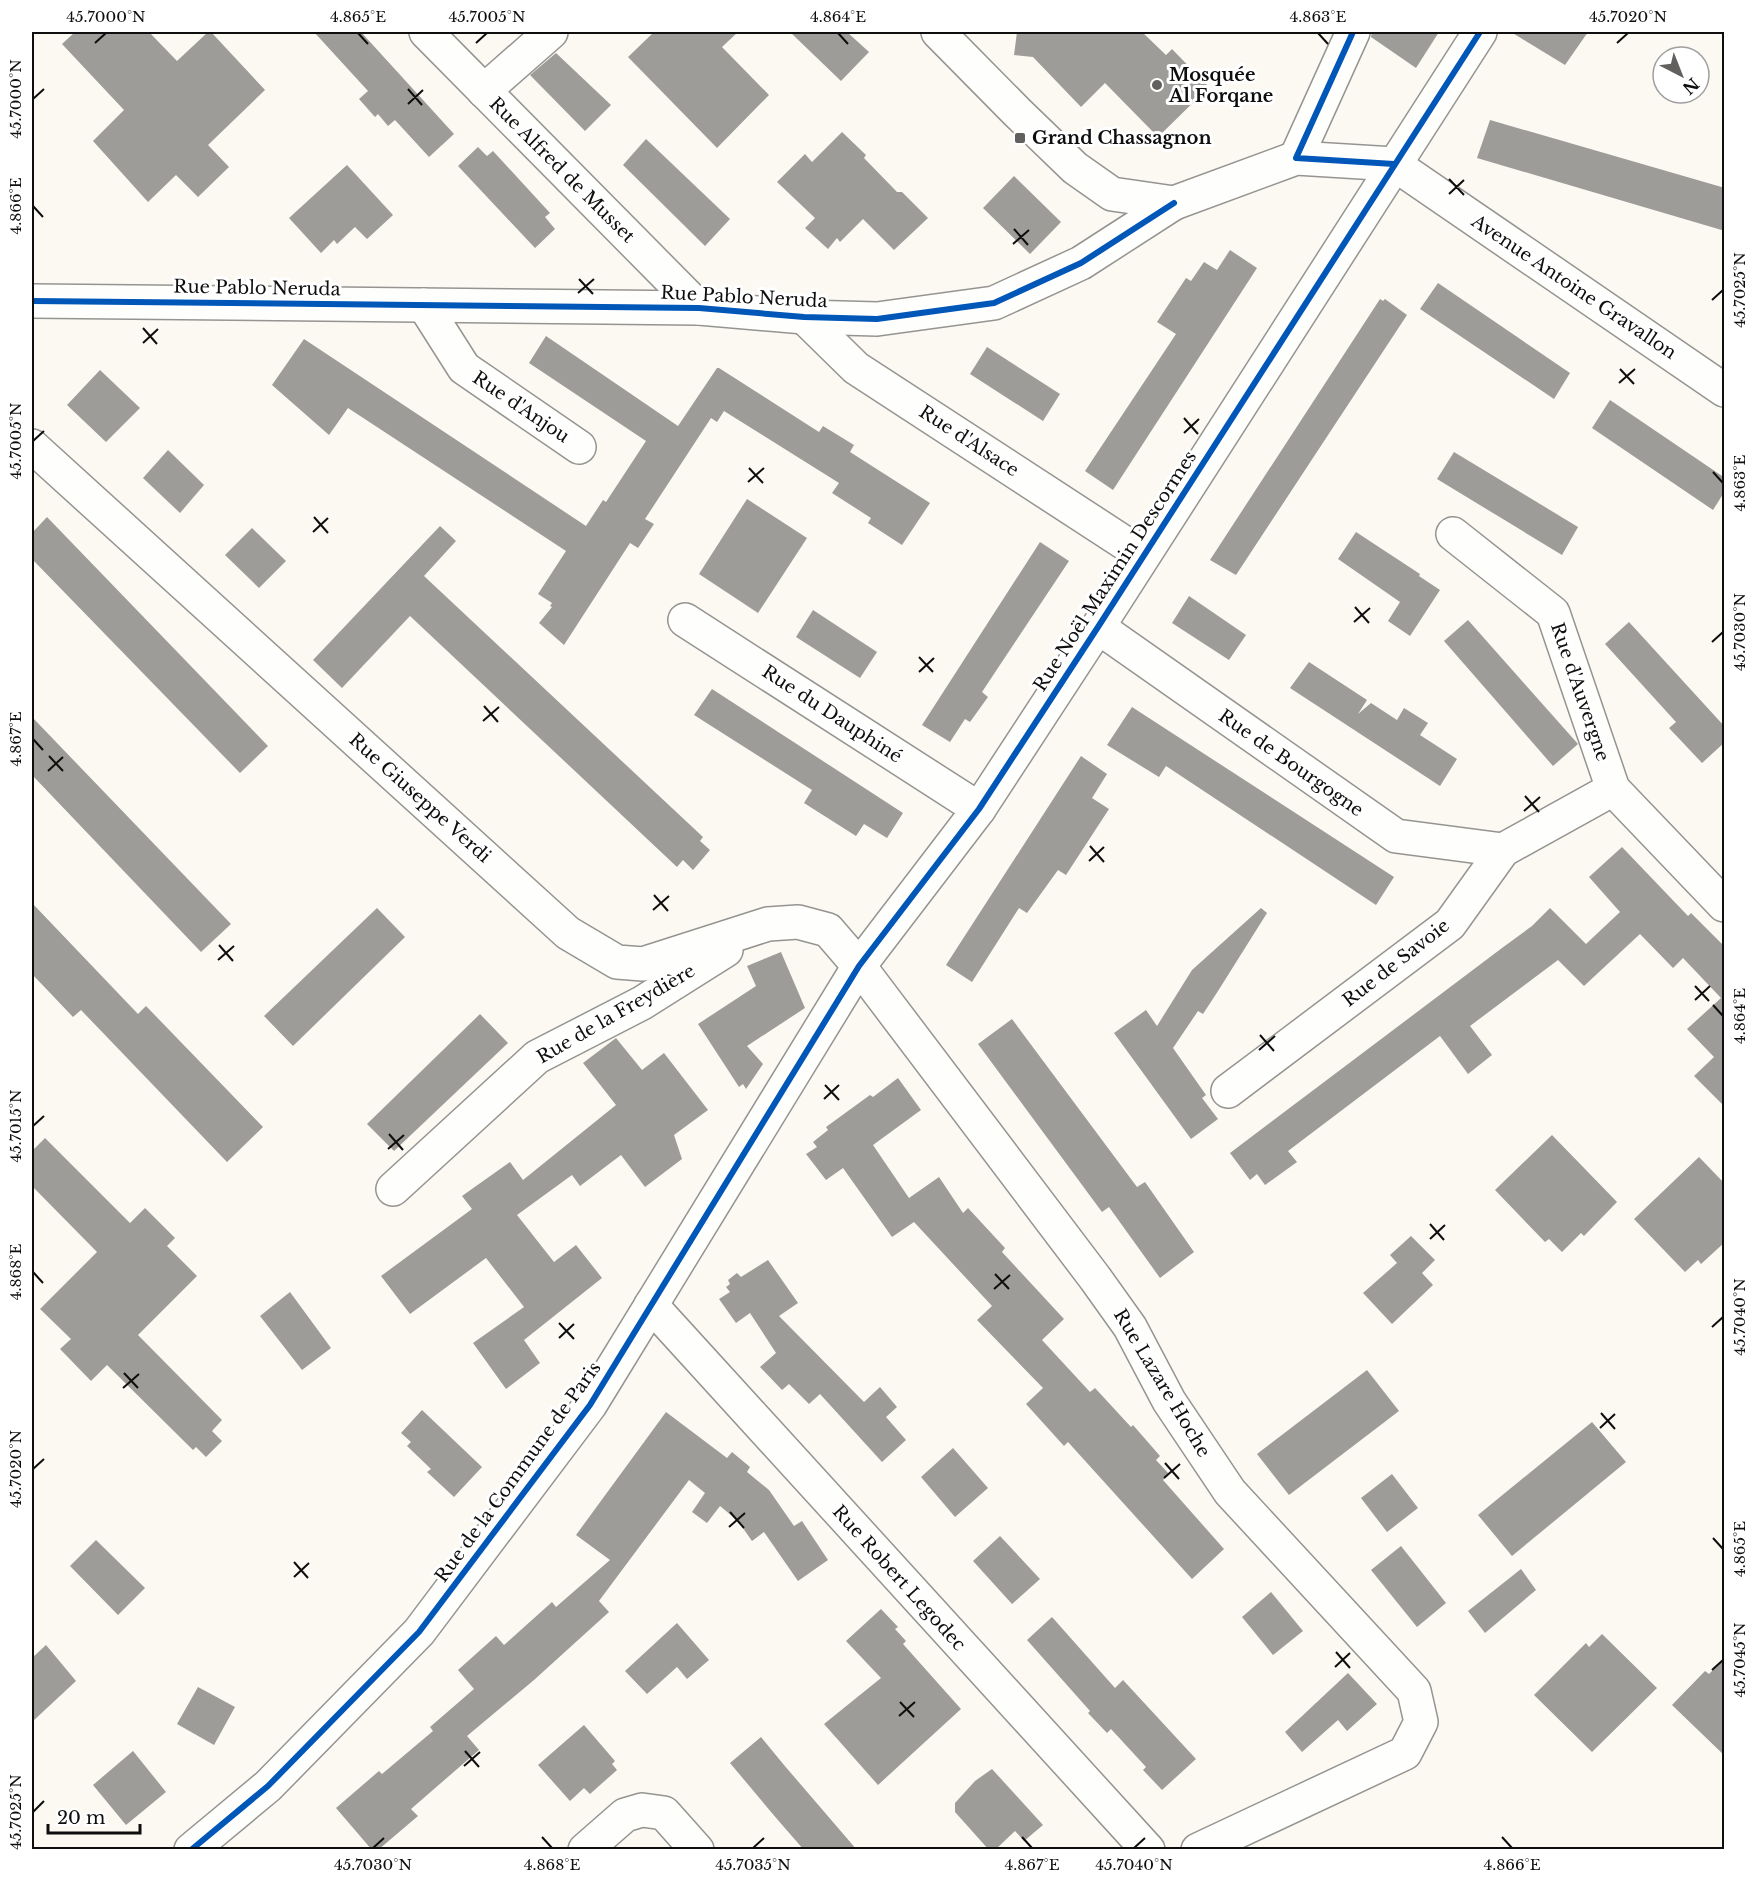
<svg xmlns="http://www.w3.org/2000/svg" width="1756" height="1881" viewBox="0 0 1756 1881" font-family="'Libre Baskerville',serif">
<style>
.building{fill:#9e9c98}
.lines{fill:none;stroke-linecap:round;stroke-linejoin:round}
.minor-casing{stroke:#959491;stroke-width:36}
.minor{stroke:#fefefd;stroke-width:33}
.cycleway-casing{stroke:#fff;stroke-width:10}
.cycleway{stroke:#0057b8;stroke-width:6}
.ticks{fill:none;stroke:#0e0e0e;stroke-width:2}
.poi-dot{fill:#61605e;stroke:#fff;stroke-width:2}
.labels{text-anchor:middle;dominant-baseline:central;stroke-width:6;stroke-linejoin:round;paint-order:stroke}
.poi-label{font-size:18px;font-weight:bold;fill:#0e0e0e;stroke:#fff;text-anchor:start}
.street-label{font-size:18px;fill:#0e0e0e;stroke:#fff}
.neatline{fill:none;stroke:#0e0e0e;stroke-width:2}
.ticks-label{font-size:15px;text-anchor:middle;fill:#0e0e0e}
</style>
<rect width="100%" height="100%" fill="#fbf9f2"/>
<g class="building">
<polygon points="75,32 149,32 177,61 208,32 211,32 265,90 208,145 229,167 198,197 176,175 148,202 93,141 124,110 62,44"/>
<polygon points="314,32 361,32 454,134 429,157 395,120 388,126 378,114 375,117 359,99 368,91"/>
<polygon points="654,32 738,32 722,47 769,95 717,148 628,57"/>
<polygon points="790,32 847,32 869,52 841,81"/>
<polygon points="1017,32 1142,32 1166,55 1172,49 1209,87 1158,137 1105,83 1081,107 1033,57 1014,55"/>
<polygon points="1372,32 1439,32 1416,68 1371,37"/>
<polygon points="1511,32 1588,32 1565,65"/>
<polygon points="556,53 611,105 585,131 530,75"/>
<polygon points="1490,120 1725,188 1725,231 1477,158"/>
<polygon points="842,132 866,155 864,158 897,192 902,192 928,218 894,250 863,219 840,242 837,238 828,249 805,228 815,218 777,182 805,154 812,162"/>
<polygon points="646,139 730,219 705,246 623,165"/>
<polygon points="478,147 487,156 493,151 550,213 545,217 555,229 535,248 458,166"/>
<polygon points="347,165 393,215 367,239 355,227 337,244 334,240 321,253 289,218"/>
<polygon points="1014,176 1061,222 1030,254 983,208"/>
<polygon points="1230,250 1257,268 1113,490 1085,471 1176,334 1157,322 1186,278 1191,281 1204,262 1217,270"/>
<polygon points="1438,283 1570,373 1554,399 1420,309"/>
<polygon points="1380,299 1383,301 1385,299 1407,315 1236,575 1210,560"/>
<polygon points="546,336 678,426 717,368 719,368 819,432 823,426 854,445 850,452 930,503 902,545 868,523 871,518 832,493 839,483 724,411 717,422 711,418 645,519 654,524 638,548 630,543 564,645 539,623 552,607 550,606 552,603 538,594 566,551 348,408 329,435 272,385 304,339 586,526 603,500 606,502 646,441 529,363"/>
<polygon points="987,347 1060,394 1043,421 970,374"/>
<polygon points="100,370 140,408 106,442 67,405"/>
<polygon points="1610,400 1725,478 1725,491 1713,510 1592,428"/>
<polygon points="168,450 204,485 180,513 143,478"/>
<polygon points="1454,452 1578,527 1562,555 1437,479"/>
<polygon points="747,499 807,538 758,613 699,574"/>
<polygon points="47,517 268,746 240,773 32,559 32,533"/>
<polygon points="440,526 456,541 424,576 703,837 700,841 710,850 693,870 683,860 677,867 410,616 342,688 313,660"/>
<polygon points="252,528 286,561 259,588 225,555"/>
<polygon points="1356,532 1420,574 1419,576 1440,590 1410,636 1388,621 1400,602 1338,559"/>
<polygon points="1040,542 1069,561 982,692 988,697 970,722 965,719 950,742 922,725"/>
<polygon points="1189,596 1246,635 1229,660 1172,623"/>
<polygon points="813,610 877,652 860,678 796,637"/>
<polygon points="1468,620 1578,744 1553,766 1444,641"/>
<polygon points="1629,622 1725,727 1725,742 1702,763 1669,728 1676,722 1605,644"/>
<polygon points="1309,662 1367,700 1358,714 1371,703 1397,720 1404,708 1428,723 1420,735 1457,759 1440,786 1290,688"/>
<polygon points="712,689 903,813 887,838 864,824 856,836 804,803 812,790 694,715"/>
<polygon points="1132,707 1394,877 1376,905 1166,766 1159,777 1107,745"/>
<polygon points="32,717 231,924 201,952 32,775"/>
<polygon points="1081,756 1107,774 1092,798 1109,809 1066,875 1058,870 1027,913 1019,908 972,982 946,965"/>
<polygon points="1622,847 1688,916 1691,913 1725,947 1725,1107 1694,1076 1714,1057 1687,1029 1721,998 1683,958 1673,968 1640,934 1584,986 1558,960 1470,1026 1492,1055 1468,1074 1440,1036 1288,1151 1297,1162 1265,1185 1257,1174 1250,1180 1230,1153 1502,948 1532,926 1550,908 1586,944 1620,912 1589,877"/>
<polygon points="32,903 138,1014 146,1006 263,1127 227,1162 81,1010 73,1017 32,974"/>
<polygon points="377,908 405,937 293,1046 264,1016"/>
<polygon points="1261,908 1267,913 1218,991 1203,1014 1198,1011 1173,1048 1206,1095 1202,1098 1218,1119 1191,1139 1114,1033 1146,1010 1157,1026 1192,970"/>
<polygon points="781,952 805,1008 747,1046 763,1064 746,1089 743,1084 739,1087 698,1024 756,986 747,966"/>
<polygon points="480,1014 508,1043 394,1151 367,1124"/>
<polygon points="1012,1019 1137,1187 1145,1182 1194,1252 1160,1278 1109,1207 1102,1212 978,1044"/>
<polygon points="616,1038 642,1070 664,1053 708,1110 674,1135 682,1159 645,1187 621,1155 580,1186 572,1175 517,1215 554,1262 576,1245 602,1278 524,1340 540,1363 506,1389 473,1343 524,1307 486,1258 410,1314 381,1276 472,1209 462,1196 510,1162 523,1180 616,1105 583,1063"/>
<polygon points="898,1078 921,1110 873,1145 909,1198 939,1177 963,1213 968,1208 1005,1248 1002,1252 1064,1319 1042,1340 1090,1392 1095,1388 1131,1427 1133,1425 1160,1456 1156,1460 1169,1474 1163,1480 1224,1549 1192,1579 1068,1442 1064,1446 1026,1404 1043,1388 977,1320 992,1306 914,1222 892,1237 843,1168 826,1180 806,1154 817,1147 813,1142 828,1130 826,1127 870,1095 873,1097"/>
<polygon points="1552,1135 1617,1202 1584,1236 1581,1233 1562,1252 1549,1239 1545,1242 1495,1190"/>
<polygon points="45,1138 130,1223 145,1208 175,1238 167,1246 197,1276 138,1335 222,1420 212,1431 222,1441 206,1457 196,1447 193,1450 107,1365 91,1381 60,1349 71,1339 40,1309 97,1252 32,1186 32,1151"/>
<polygon points="1699,1157 1725,1184 1725,1242 1701,1264 1698,1260 1685,1272 1634,1219"/>
<polygon points="1411,1236 1435,1260 1422,1273 1433,1285 1392,1324 1363,1293 1397,1263 1390,1255"/>
<polygon points="768,1260 798,1303 779,1316 864,1402 880,1387 897,1407 886,1417 906,1440 882,1462 820,1394 809,1404 789,1384 782,1390 760,1367 776,1353 750,1313 736,1323 719,1299 730,1292 726,1287 730,1284 728,1280 737,1273 741,1277"/>
<polygon points="290,1292 331,1348 302,1370 260,1316"/>
<polygon points="1367,1370 1399,1411 1289,1495 1257,1454"/>
<polygon points="422,1410 482,1467 454,1497 427,1472 431,1469 407,1446 411,1442 401,1433"/>
<polygon points="666,1412 727,1458 732,1452 750,1467 747,1472 769,1490 794,1526 802,1521 828,1560 798,1581 764,1532 752,1541 738,1521 720,1506 707,1523 692,1512 705,1493 689,1480 599,1601 609,1612 534,1680 467,1736 479,1750 411,1809 418,1816 378,1850 372,1850 336,1808 379,1771 382,1774 433,1731 430,1727 474,1689 458,1670 496,1636 504,1645 552,1602 556,1607 610,1560 576,1535"/>
<polygon points="1592,1422 1626,1462 1512,1556 1478,1515"/>
<polygon points="953,1448 988,1488 955,1517 921,1477"/>
<polygon points="1392,1474 1418,1508 1387,1532 1361,1498"/>
<polygon points="1000,1536 1040,1579 1012,1604 973,1561"/>
<polygon points="96,1540 145,1588 118,1615 70,1566"/>
<polygon points="1401,1546 1446,1603 1417,1627 1371,1570"/>
<polygon points="1521,1569 1536,1590 1485,1633 1468,1611"/>
<polygon points="1271,1592 1303,1631 1273,1655 1242,1617"/>
<polygon points="881,1609 898,1627 895,1629 906,1641 903,1644 961,1709 878,1785 824,1724 881,1678 846,1641"/>
<polygon points="1052,1617 1115,1688 1123,1680 1196,1759 1162,1790 1143,1770 1146,1767 1111,1729 1107,1733 1088,1713 1090,1711 1027,1640"/>
<polygon points="677,1623 709,1660 687,1679 677,1667 647,1694 625,1671"/>
<polygon points="1602,1634 1657,1688 1592,1752 1534,1695 1586,1643 1589,1647"/>
<polygon points="46,1645 76,1681 32,1722 32,1658"/>
<polygon points="1725,1658 1725,1756 1672,1705 1705,1671 1709,1674"/>
<polygon points="1348,1673 1377,1704 1347,1731 1338,1720 1302,1752 1285,1732"/>
<polygon points="198,1687 235,1707 214,1745 177,1724"/>
<polygon points="584,1725 615,1761 612,1764 617,1770 590,1794 584,1788 570,1801 538,1765"/>
<polygon points="761,1737 784,1765 857,1850 804,1850 777,1819 730,1763"/>
<polygon points="133,1751 166,1792 126,1825 93,1785"/>
<polygon points="992,1769 1043,1825 1024,1841 1015,1831 995,1850 989,1850 955,1812 955,1803 975,1781"/>
</g>
<g class="lines">
<g class="minor-casing">
<g id="minor">
<polyline points="426,32 699,308"/>
<polyline points="938,32 1017,112 1075,168 1112,194 1174,203 1296,158 1394,164"/>
<polyline points="484,91 551,32"/>
<polyline points="1296,158 1353,32"/>
<polyline points="1394,164 1724,390"/>
<polyline points="32,301 699,308 804,317 877,319 994,303 1081,263 1174,203"/>
<polyline points="424,305 464,368 579,447"/>
<polyline points="804,317 856,368 1143,555"/>
<polyline points="32,446 568,933 617,962 643,964 768,924 798,922 828,930 859,966 1095,1278 1130,1327 1169,1401 1230,1492 1414,1691 1421,1722 1405,1753 1198,1850"/>
<polyline points="1453,534 1553,613 1613,789 1724,905"/>
<polyline points="685,620 979,809"/>
<polyline points="1098,627 1396,836 1503,850"/>
<polyline points="1228,1091 1450,924 1503,850 1613,789"/>
<polyline points="393,1189 537,1057 642,1003 726,950"/>
<polyline points="651,1305 1148,1850"/>
<polyline points="191,1850 268,1786 419,1632 590,1405 859,966 979,809 1098,627 1480,32"/>
<polyline points="585,1850 625,1815 642,1810 664,1813 697,1850"/>
</g>
</g>
<use href="#minor" class="minor"/>
<g class="cycleway-casing">
<g id="cycleway">
<polyline points="1353,32 1296,158 1394,164"/>
<polyline points="32,301 699,308 804,317 877,319 994,303 1081,263 1174,203"/>
<polyline points="191,1850 268,1786 419,1632 590,1405 859,966 979,809 1098,627 1480,32"/>
</g>
</g>
<use href="#cycleway" class="cycleway"/>
</g>
<path class="ticks" d="M358,33L368,44M838,33L848,44M1318,33L1328,44M95,43L106,33M476,43L487,33M1617,43L1628,33M408,89L422,105M33,99L44,89M408,104L423,90M1449,179L1464,195M1449,194L1464,180M33,206L43,217M1014,229L1028,245M1013,244L1029,230M579,279L593,294M578,293L594,279M1712,300L1723,290M143,328L157,344M143,343L158,329M1620,369L1634,384M1619,383L1635,369M1184,418L1198,434M1184,433L1199,419M33,441L44,431M749,468L763,483M1713,472L1723,483M748,482L764,468M314,517L328,533M313,532L328,518M1355,607L1369,623M1354,622L1370,608M1712,642L1723,632M919,657L933,672M919,672L934,658M484,706L498,722M483,721L499,707M33,739L43,750M49,756L63,771M48,771L63,757M1525,796L1539,812M1524,811L1540,797M1090,846L1104,862M1089,861L1104,847M654,895L668,911M653,910L669,896M219,945L233,961M218,960L234,946M1695,986L1709,1001M1695,1000L1710,986M1713,1005L1723,1016M1260,1035L1274,1051M1259,1050L1275,1036M825,1085L839,1100M824,1099L839,1085M33,1126L44,1116M389,1134L403,1150M388,1149L404,1135M1430,1224L1444,1240M1430,1239L1445,1225M33,1272L43,1283M995,1274L1009,1289M994,1289L1010,1275M559,1323L574,1339M1712,1327L1723,1317M559,1338L574,1324M124,1373L138,1388M123,1388L139,1374M1601,1413L1615,1429M1600,1428L1615,1414M1165,1463L1179,1479M33,1469L44,1459M1164,1478L1180,1464M730,1512L744,1528M729,1527L745,1513M1713,1538L1723,1549M294,1562L308,1578M294,1577L309,1563M1336,1652L1350,1668M1335,1667L1350,1653M1712,1670L1723,1660M900,1702L914,1717M899,1716L915,1702M465,1751L479,1767M464,1766L480,1752M33,1812L44,1801M542,1837L552,1848M1022,1837L1032,1848M1502,1837L1512,1848M373,1848L384,1838M753,1848L764,1838M1134,1848L1145,1838"/>
<g class="poi-dot">
<circle cx="1157" cy="85" r="6"/>
<rect x="1014" y="132" width="12" height="12" rx="3"/>
</g>
<g class="labels">
<g class="poi-label">
<text x="1169" y="75">Mosquée<tspan x="1169" dy="21">Al Forqane</tspan></text>
<text x="1032" y="138">Grand Chassagnon</text>
</g>
<g class="street-label">
<text transform="translate(562 170) rotate(45)">Rue Alfred de Musset</text>
<text transform="translate(1574 287) rotate(34)">Avenue Antoine Gravallon</text>
<text transform="translate(257 288) rotate(1)">Rue Pablo Neruda</text>
<text transform="translate(744 297) rotate(3)">Rue Pablo Neruda</text>
<text transform="translate(521 407) rotate(34)">Rue d'Anjou</text>
<text transform="translate(969 441) rotate(33)">Rue d'Alsace</text>
<text transform="translate(1115 571) rotate(-57)">Rue Noël Maximin Descormes</text>
<text transform="translate(1580 692) rotate(71)">Rue d'Auvergne</text>
<text transform="translate(832 714) rotate(33)">Rue du Dauphiné</text>
<text transform="translate(1291 763) rotate(35)">Rue de Bourgogne</text>
<text transform="translate(420 798) rotate(42)">Rue Giuseppe Verdi</text>
<text transform="translate(1396 963) rotate(-38)">Rue de Savoie</text>
<text transform="translate(616 1014) rotate(-30)">Rue de la Freydière</text>
<text transform="translate(1162 1383) rotate(59)">Rue Lazare Hoche</text>
<text transform="translate(518 1472) rotate(-54)">Rue de la Commune de Paris</text>
<text transform="translate(899 1578) rotate(48)">Rue Robert Legodec</text>
</g>
</g>
<rect width="1756" height="1881" fill="none" stroke="#ffffff" stroke-width="66"/>
<g transform="translate(1681 75) rotate(138)"><circle r="28" fill="#ffffff" stroke="#9f9f9f" stroke-width="1.5"/>
<path d="M0-4.5L10 22L0 15L-10 22Z" fill="#61605e"/>
<text y="-9" font-size="16" font-weight="bold" text-anchor="middle" fill="#0e0e0e">N</text>
</g>
<path d="M48 1824v9h92v-9" fill="none" stroke="#0e0e0e" stroke-width="3"/>
<text x="57" y="1824" font-size="18" fill="#0e0e0e" stroke="#ffffff" stroke-width="4.5" paint-order="stroke">20 m</text>
<rect x="33" y="33" width="1690" height="1815" class="neatline"/>
<g class="ticks-label">
<text x="106" y="22">45.7000°N</text>
<text x="358" y="22">4.865°E</text>
<text x="487" y="22">45.7005°N</text>
<text x="838" y="22">4.864°E</text>
<text x="1318" y="22">4.863°E</text>
<text x="1628" y="22">45.7020°N</text>
<text transform="translate(16 99) rotate(-90)" y="5">45.7000°N</text>
<text transform="translate(16 206) rotate(-90)" y="5">4.866°E</text>
<text transform="translate(1740 290) rotate(-90)" y="5">45.7025°N</text>
<text transform="translate(16 441) rotate(-90)" y="5">45.7005°N</text>
<text transform="translate(1740 483) rotate(-90)" y="5">4.863°E</text>
<text transform="translate(1740 632) rotate(-90)" y="5">45.7030°N</text>
<text transform="translate(16 739) rotate(-90)" y="5">4.867°E</text>
<text transform="translate(1740 1016) rotate(-90)" y="5">4.864°E</text>
<text transform="translate(16 1126) rotate(-90)" y="5">45.7015°N</text>
<text transform="translate(16 1272) rotate(-90)" y="5">4.868°E</text>
<text transform="translate(1740 1317) rotate(-90)" y="5">45.7040°N</text>
<text transform="translate(16 1469) rotate(-90)" y="5">45.7020°N</text>
<text transform="translate(1740 1549) rotate(-90)" y="5">4.865°E</text>
<text transform="translate(1740 1660) rotate(-90)" y="5">45.7045°N</text>
<text transform="translate(16 1812) rotate(-90)" y="5">45.7025°N</text>
<text x="373" y="1870">45.7030°N</text>
<text x="552" y="1870">4.868°E</text>
<text x="753" y="1870">45.7035°N</text>
<text x="1032" y="1870">4.867°E</text>
<text x="1134" y="1870">45.7040°N</text>
<text x="1512" y="1870">4.866°E</text>
</g>
</svg>
